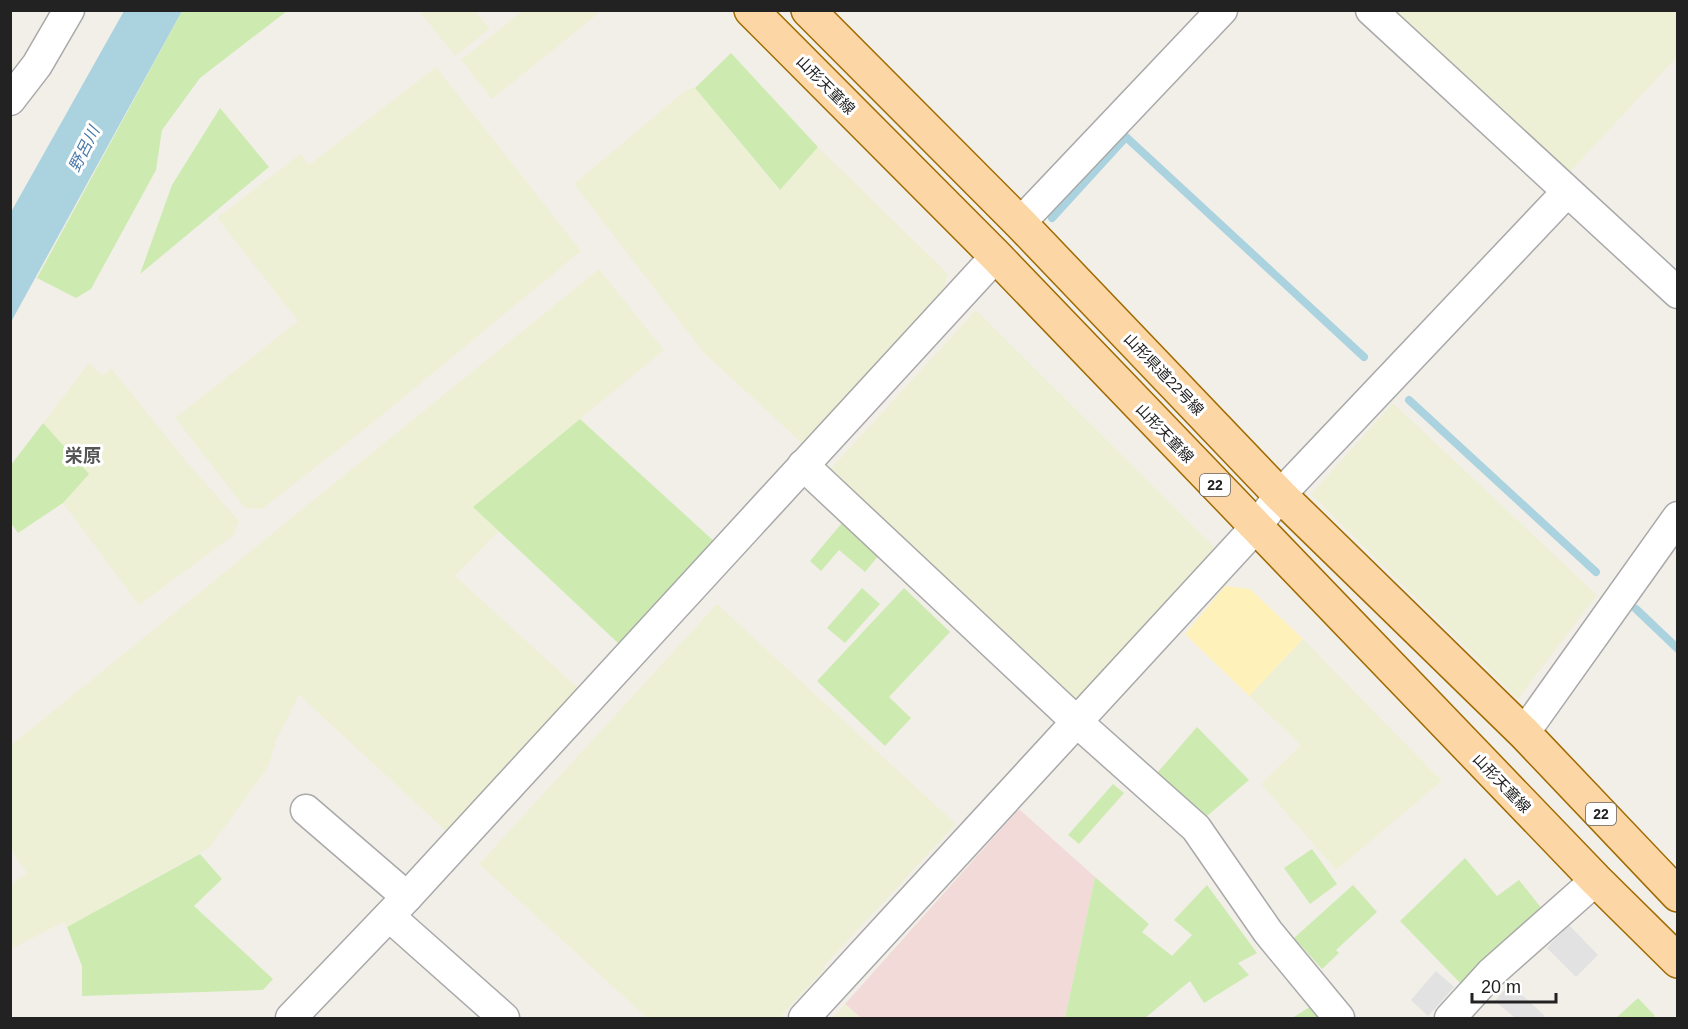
<svg xmlns="http://www.w3.org/2000/svg" width="1688" height="1029" viewBox="0 0 1688 1029" font-family="Helvetica,'Noto Sans JP',sans-serif">
<style>
.commercial{fill:#f2dad9}
.farmland{fill:#eef0d5}
.grass{fill:#cdebb0}
.sand{fill:#fff1ba}
.parking{fill:#e2e2e2}
.water{fill:#aad3df}
.lines{fill:none;stroke-linecap:round;stroke-linejoin:round}
.stream{stroke:#aad3df;stroke-width:8}
.minor-casing{stroke:#a9a9a9;stroke-width:33}
.major-casing{stroke:#a06b00;stroke-width:36}
.minor{stroke:#fff;stroke-width:30}
.major{stroke:#fcd6a4;stroke-width:33}
.labels{text-anchor:middle;dominant-baseline:central;stroke-width:6;stroke-linejoin:round;paint-order:stroke}
.shield{fill:#fff;stroke:#646464;stroke-width:1.5}
.shield-label{font-size:14px;font-weight:bold;fill:#222}
.street-label{font-size:15px;fill:#222;stroke:#fff}
.water-label{font-size:16px;font-style:italic;fill:#4a7aab;stroke:#fff}
.quarter-label{font-size:18px;font-weight:bold;fill:#555;stroke:#fff}
</style>
<rect width="100%" height="100%" fill="#f2efe9"/>
<polygon class="commercial" points="1019,809 1095,877 1065,1018 861,1018 845,1004"/>
<g class="farmland">
<polygon points="419,11 475,11 490,29 455,56"/>
<polygon points="597,11 599,13 492,99 461,60 522,11"/>
<polygon points="1388,11 1677,11 1677,57 1565,177"/>
<polygon points="436,67 581,251 376,420 262,509 245,508 175,418 298,321 217,218 300,154 309,165"/>
<polygon points="695,88 779,190 818,147 948,274 940,303 803,444 704,353 574,184 687,89"/>
<polygon points="599,269 664,350 473,507 499,531 455,576 578,688 446,831 299,695 277,738 268,767 209,848 67,927 63,922 11,949 11,884 27,873 11,850 11,745"/>
<polygon points="976,310 1215,548 1075,701 825,475"/>
<polygon points="89,363 103,376 111,368 185,460 239,521 234,535 139,605 63,503 88,474 43,423"/>
<polygon points="1393,403 1597,595 1518,699 1311,494"/>
<polygon points="717,604 956,824 823,967 825,969 779,1018 647,1018 479,864"/>
<polygon points="1303,639 1442,781 1336,870 1261,784 1301,745 1249,696"/>
<polygon points="845,1004 861,1018 832,1018"/>
</g>
<g class="grass">
<polygon points="182,11 287,11 200,78 162,130 156,170 91,289 76,298 37,278"/>
<polygon points="731,53 818,147 780,190 695,88"/>
<polygon points="220,108 269,167 140,274 172,185"/>
<polygon points="580,419 716,543 619,644 473,507"/>
<polygon points="43,423 89,474 63,503 18,533 11,523 11,465"/>
<polygon points="842,523 879,555 865,572 839,550 821,571 810,561"/>
<polygon points="862,588 880,604 845,643 827,628"/>
<polygon points="904,588 950,632 889,697 911,718 885,746 817,681"/>
<polygon points="1197,727 1249,780 1207,816 1157,773"/>
<polygon points="1113,784 1124,793 1079,844 1068,835"/>
<polygon points="1312,849 1337,884 1310,904 1284,868"/>
<polygon points="200,854 222,879 194,906 273,979 263,990 82,996 82,966 67,927"/>
<polygon points="1465,858 1497,896 1519,880 1543,910 1463,986 1400,921"/>
<polygon points="1095,877 1149,924 1142,932 1172,956 1192,935 1174,920 1207,885 1257,953 1238,963 1249,975 1204,1003 1190,981 1145,1018 1065,1018"/>
<polygon points="1353,885 1377,912 1336,950 1339,953 1322,969 1294,938"/>
<polygon points="1638,998 1655,1016 1652,1018 1616,1018"/>
<polygon points="1313,1005 1322,1018 1292,1018"/>
</g>
<polygon class="sand" points="1225,586 1250,589 1303,639 1249,696 1185,634"/>
<g class="parking">
<polygon points="1569,925 1598,955 1576,977 1547,948"/>
<polygon points="1436,971 1454,987 1428,1016 1411,1000"/>
<polygon points="1510,984 1545,1016 1543,1018 1515,1018 1495,1001"/>
</g>
<polygon class="water" points="124,11 182,11 11,322 11,212"/>
<g class="lines">
<g class="stream">
<polyline points="1052,218 1126,137 1364,357"/>
<polyline points="1409,400 1596,572"/>
<polyline points="1636,609 1678,649"/>
</g>
<g class="minor-casing">
<g id="minor">
<polyline points="1371,10 1678,293"/>
<polyline points="10,100 37,65 69,10"/>
<polyline points="1020,223 1222,10"/>
<polyline points="803,465 1077,722 1196,828 1268,932 1339,1018"/>
<polyline points="1524,733 1678,517"/>
<polyline points="306,810 407,897"/>
<polyline points="389,916 504,1018"/>
<polyline points="291,1018 407,897 996,256"/>
<polyline points="804,1018 1256,527 1280,495 1566,193"/>
<polyline points="1450,1018 1491,973 1596,880"/>
</g>
</g>
<g class="major-casing">
<g id="major">
<polyline points="751,10 996,256 1596,880 1678,961"/>
<polyline points="808,10 1020,223 1280,495 1524,733 1678,895"/>
</g>
</g>
<use href="#minor" class="minor"/>
<use href="#major" class="major"/>
</g>
<g class="labels">
<g class="shield">
<rect x="1200" y="474" width="30" height="22" rx="4.5"/>
<rect x="1586" y="803" width="30" height="22" rx="4.5"/>
</g>
<g class="shield-label">
<text x="1215" y="485">22</text>
<text x="1601" y="814">22</text>
</g>
<g class="street-label">
<text transform="translate(826 85) rotate(45)">山形天童線</text>
<text transform="translate(1164 374) rotate(46)">山形県道22号線</text>
<text transform="translate(1165 433) rotate(46)">山形天童線</text>
<text transform="translate(1502 783) rotate(46)">山形天童線</text>
</g>
<g class="water-label">
<text transform="translate(84 149) rotate(-63)">野呂川</text>
</g>
<g class="quarter-label">
<text x="83" y="456">栄原</text>
</g>
</g>
<rect width="1688" height="1029" fill="none" stroke="#222222" stroke-width="24"/>
<path d="M1472 993v9h84v-9" fill="none" stroke="#222222" stroke-width="3"/>
<text x="1481" y="993" font-size="18" fill="#222222" stroke="#ffffff" stroke-width="4.5" paint-order="stroke">20 m</text>
</svg>
